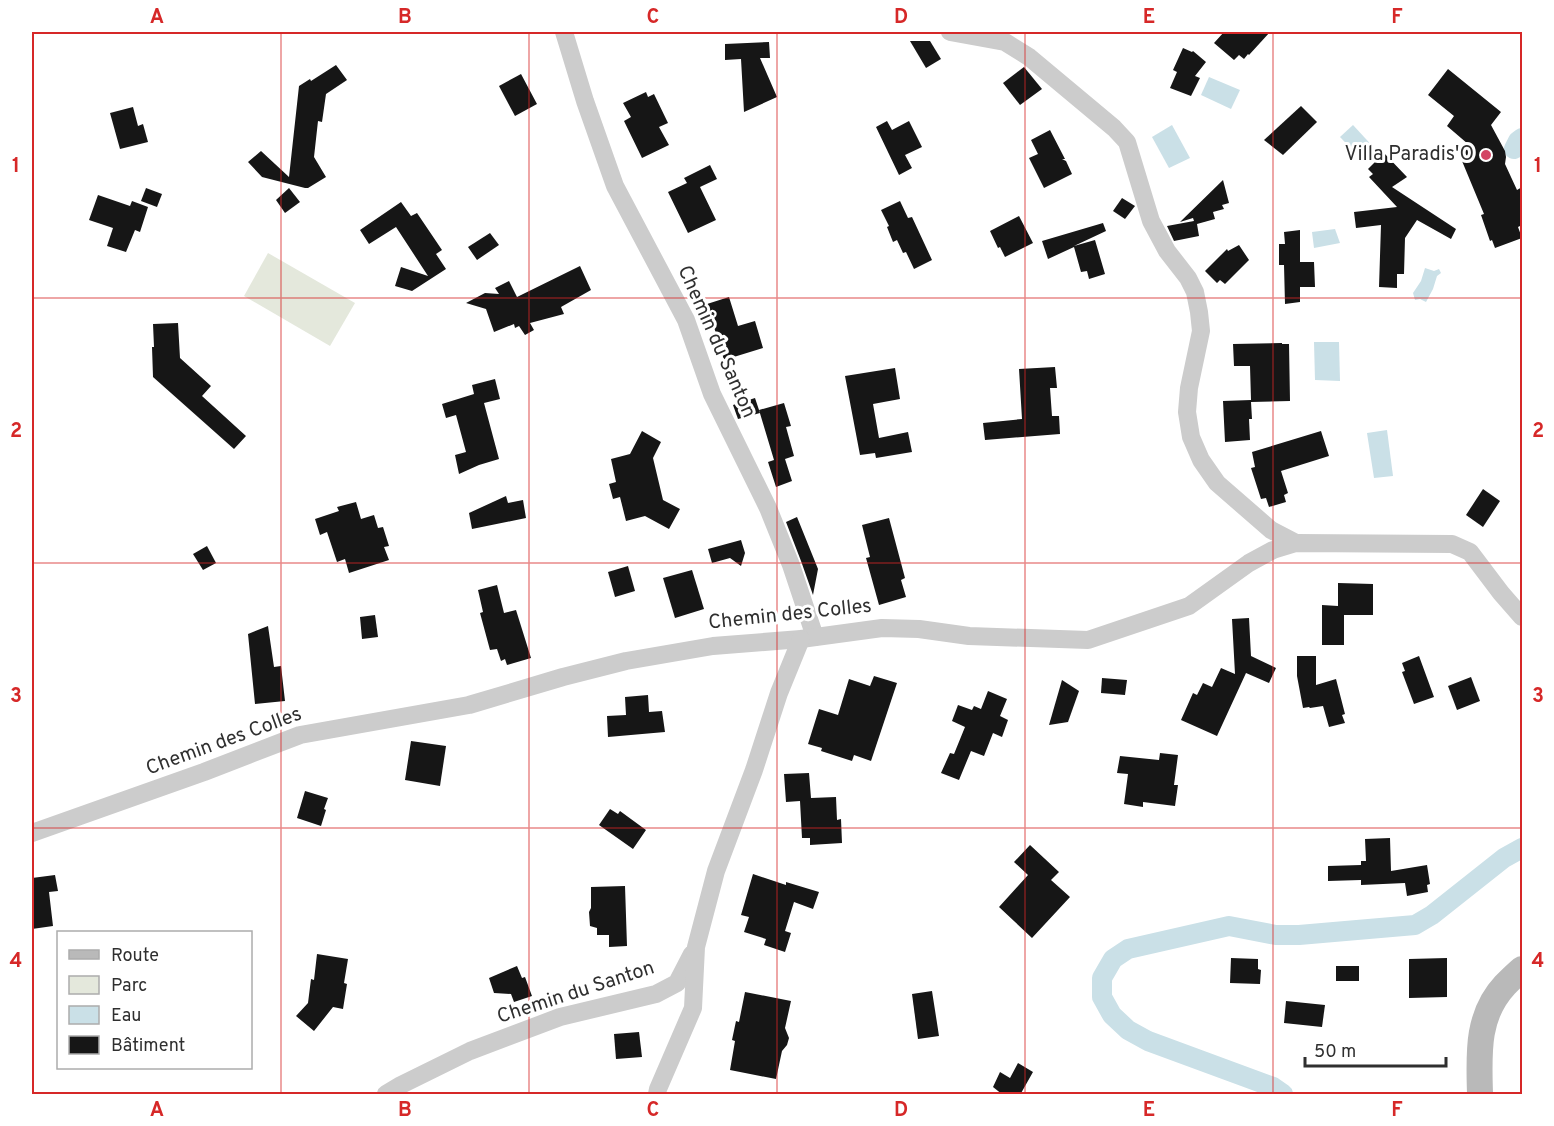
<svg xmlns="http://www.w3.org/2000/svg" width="1554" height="1126" viewBox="0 0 1554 1126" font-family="Overpass,sans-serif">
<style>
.green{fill:#e4e8dc}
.water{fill:#cae0e7}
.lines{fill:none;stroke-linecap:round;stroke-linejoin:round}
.canal{stroke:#cae0e7;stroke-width:20}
.building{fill:#161616}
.minor{stroke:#ccc;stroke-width:18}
.secondary{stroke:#b9b9b9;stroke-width:26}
.grid{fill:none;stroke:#d62828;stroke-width:1.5;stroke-opacity:0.55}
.poi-dot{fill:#d34564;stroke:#fff;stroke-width:2}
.labels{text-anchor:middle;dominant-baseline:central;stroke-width:6;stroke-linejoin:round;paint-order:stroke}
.poi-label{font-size:20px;fill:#2f2f2f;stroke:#fff;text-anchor:end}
.street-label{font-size:20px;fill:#2f2f2f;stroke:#fff}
.neatline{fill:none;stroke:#d62828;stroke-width:2}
.grid-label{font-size:20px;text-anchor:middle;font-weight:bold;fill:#d62828}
</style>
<rect width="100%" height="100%" fill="#fff"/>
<polygon class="green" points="268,253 355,303 330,346 244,296"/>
<g class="water">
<polygon points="1209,77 1240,90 1231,109 1201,95"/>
<polygon points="1172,125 1190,158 1169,168 1152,137"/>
<polygon points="1353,125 1377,151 1364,162 1340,137"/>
<polygon points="1335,229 1340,243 1314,248 1312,232"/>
<polygon points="1425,268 1434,271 1439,269 1441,273 1437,276 1433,289 1426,302 1420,299 1415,300 1413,293 1421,281"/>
<polygon points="1314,342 1339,342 1340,381 1315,380"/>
<polygon points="1387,430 1393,476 1374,478 1367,433"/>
</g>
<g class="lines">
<g class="canal">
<polyline points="1514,149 1518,141 1522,138"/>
<polyline points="1283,1094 1273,1087 1148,1041 1128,1030 1112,1015 1102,997 1102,978 1113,959 1128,949 1229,926 1276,935 1299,935 1415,925 1432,915 1504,858 1522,848"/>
</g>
</g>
<g class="building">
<polygon points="1224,32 1270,32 1249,55 1248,54 1244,59 1239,55 1234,60 1214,43"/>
<polygon points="910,41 930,41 941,59 926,68"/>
<polygon points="769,42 770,58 760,58 777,97 744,112 741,59 725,60 725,44"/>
<polygon points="1183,48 1192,52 1193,51 1206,62 1195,76 1200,78 1191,96 1170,88 1177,72 1173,70"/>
<polygon points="336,65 347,80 326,94 322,122 318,121 314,157 326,177 308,188 305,188 262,177 248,162 261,151 289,177 299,86 310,79 311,81"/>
<polygon points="1024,67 1042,89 1020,105 1003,83"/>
<polygon points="1448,69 1501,112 1491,125 1505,151 1506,157 1505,164 1517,190 1522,187 1522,225 1518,227 1522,238 1495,248 1492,240 1490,241 1481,215 1484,214 1462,161 1467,159 1462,149 1468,144 1447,126 1454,116 1428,95"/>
<polygon points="521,74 537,104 515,116 499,86"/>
<polygon points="646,92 648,97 654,94 668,123 659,127 669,145 642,158 624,121 631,117 623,103"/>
<polygon points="1301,106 1317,122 1283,155 1264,140"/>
<polygon points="133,107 138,126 143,124 148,142 120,149 110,113"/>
<polygon points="887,121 892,130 909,121 922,147 905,155 912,168 899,175 876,127"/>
<polygon points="1050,130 1065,159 1062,159 1066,161 1072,174 1044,188 1029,158 1038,154 1031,140"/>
<polygon points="1384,153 1407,177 1392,187 1456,229 1451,239 1417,220 1405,238 1404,274 1397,274 1397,288 1379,287 1381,225 1356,228 1354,212 1397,207 1369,177 1373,174 1368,169"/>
<polygon points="710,165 717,179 700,187 716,220 688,233 668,192 687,183 684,178"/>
<polygon points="1223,180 1229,203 1222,205 1224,209 1213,212 1215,219 1197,224 1199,236 1174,241 1167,226 1194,221 1193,218 1180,222"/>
<polygon points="146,188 162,194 157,207 141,201"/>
<polygon points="289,188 300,202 285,213 276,200"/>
<polygon points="98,195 130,206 132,201 148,207 140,232 135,230 126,252 107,246 113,228 89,220"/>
<polygon points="1122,198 1135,206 1125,219 1113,211"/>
<polygon points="900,201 908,218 912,217 932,260 914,269 906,252 903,253 897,240 893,242 887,227 889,226 881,210"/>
<polygon points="401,202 411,216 417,213 442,250 436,254 446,269 412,291 395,286 401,267 428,276 396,227 369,244 360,230"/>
<polygon points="1019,216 1033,243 1005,257 1000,247 998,248 990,231"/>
<polygon points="1103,223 1106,231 1074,246 1095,240 1105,274 1089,279 1087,271 1081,272 1074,247 1048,259 1042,241"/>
<polygon points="1300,230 1300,262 1314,262 1315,287 1300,287 1300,302 1285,304 1284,265 1279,265 1279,244 1285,244 1284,232"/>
<polygon points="490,233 499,245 477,260 468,247"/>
<polygon points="1239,245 1249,260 1225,284 1220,280 1217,283 1205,271 1227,249 1228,251"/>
<polygon points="580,266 591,290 561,307 564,314 530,323 534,330 525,335 519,326 515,328 514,324 494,332 486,309 466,303 485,293 499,294 495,288 509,281 517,297"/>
<polygon points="729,297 738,326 755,321 763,348 724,360 707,304"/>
<polygon points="178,323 180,358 211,386 202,396 246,436 234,449 153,377 152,347 154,347 153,324"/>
<polygon points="1282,343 1282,344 1289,344 1290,401 1251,402 1252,419 1249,419 1250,440 1225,442 1223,401 1251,400 1250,366 1234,366 1233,344"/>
<polygon points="1055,367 1057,388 1050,388 1052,416 1059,416 1060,434 985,440 983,423 1022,419 1019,369"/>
<polygon points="895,368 900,399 873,404 879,438 908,432 912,452 876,458 875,453 860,455 845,376"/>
<polygon points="495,379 500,399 484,403 499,459 479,465 459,474 455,455 466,452 456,415 446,418 442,404 474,394 472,385"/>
<polygon points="755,398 760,413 738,419 733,405"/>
<polygon points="784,403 791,426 786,427 794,456 785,459 792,481 776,487 768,462 774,460 759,410"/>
<polygon points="642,431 661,442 653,458 663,500 680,509 669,529 645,516 626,521 620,497 613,499 609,484 616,482 611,459 630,454"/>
<polygon points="1321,431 1329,456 1281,471 1288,493 1284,495 1286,502 1269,507 1266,498 1261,499 1251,468 1255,467 1252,452"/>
<polygon points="1483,489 1500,501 1483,527 1466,515"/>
<polygon points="506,496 508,503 523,500 526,518 472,529 469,513"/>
<polygon points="356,502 361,519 374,515 378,528 383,527 389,546 384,547 389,560 349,573 345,559 337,562 327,532 320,535 315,519 339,511 337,507"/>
<polygon points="797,517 818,569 813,595 801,561 786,522"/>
<polygon points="889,518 905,578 901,580 906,597 879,605 866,558 870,557 862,525"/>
<polygon points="741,540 745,553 741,566 730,558 712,563 708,549"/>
<polygon points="207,546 216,563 203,570 193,554"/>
<polygon points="628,566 635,591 615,597 608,572"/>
<polygon points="692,570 704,609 675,618 663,578"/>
<polygon points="1338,583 1373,584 1373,615 1344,615 1344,645 1322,645 1322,605 1338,606"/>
<polygon points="497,585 504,613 516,610 531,658 507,665 505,659 501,661 497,649 490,650 480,613 483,612 478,590"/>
<polygon points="375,615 378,637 362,639 360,617"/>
<polygon points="1249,618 1251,656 1276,668 1269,683 1246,673 1217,736 1181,720 1193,693 1197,695 1203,683 1212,687 1221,668 1235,674 1232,619"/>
<polygon points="268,626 274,667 281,666 285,701 255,704 248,634"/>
<polygon points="1297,656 1316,656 1316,685 1336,679 1345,714 1342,715 1345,723 1329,727 1323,706 1310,708 1309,707 1303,708 1297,676"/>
<polygon points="1419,656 1434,697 1414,704 1402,672 1405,671 1402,663"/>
<polygon points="874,676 897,683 871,761 854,755 852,761 821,751 822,748 808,744 819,709 838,715 849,679 870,686"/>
<polygon points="1471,677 1480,701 1457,710 1448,686"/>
<polygon points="1102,678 1127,680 1125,695 1101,693"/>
<polygon points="1062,680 1079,691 1068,722 1049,725"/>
<polygon points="988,691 1007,699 1000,716 1008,720 1002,737 993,733 984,756 971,751 959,780 941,773 950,753 954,754 965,727 952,721 958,705 972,710 974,706 981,709"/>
<polygon points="648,695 649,712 662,711 665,732 608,737 607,716 626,715 625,697"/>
<polygon points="411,741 446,746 440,786 405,780"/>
<polygon points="1160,753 1178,755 1174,785 1178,785 1175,806 1143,802 1143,807 1124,804 1128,774 1117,773 1120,756 1159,760"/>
<polygon points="809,773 811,798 836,797 837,820 841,819 842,843 810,845 810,838 802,838 800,801 786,802 784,774"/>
<polygon points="305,791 328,798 324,809 326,810 321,826 297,818"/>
<polygon points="610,809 618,814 620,811 646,830 633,849 599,825"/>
<polygon points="1390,838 1391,871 1427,865 1430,884 1427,885 1428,892 1407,896 1405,883 1361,885 1361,880 1328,881 1328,866 1361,865 1361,861 1366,861 1365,839"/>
<polygon points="1030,845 1059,872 1051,880 1070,897 1032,938 999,907 1028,875 1014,862"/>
<polygon points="753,874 786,885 786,882 819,892 813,909 794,902 785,931 791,933 785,952 764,945 766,939 744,932 749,917 741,915"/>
<polygon points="55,875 58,891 49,892 53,926 32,929 32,878"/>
<polygon points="625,886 627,946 609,947 609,935 597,935 597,928 590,926 589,912 591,908 591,887"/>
<polygon points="317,954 348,959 344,983 347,984 343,1009 333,1007 314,1031 296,1016 308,1003 311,979 314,980"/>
<polygon points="1231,958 1258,959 1258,969 1261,970 1260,984 1230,983"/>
<polygon points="1447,958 1447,997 1409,998 1409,959"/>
<polygon points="517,966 522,978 525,977 532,996 514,1002 511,994 494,993 489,978"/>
<rect x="1336" y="966" width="23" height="15"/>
<polygon points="932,991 939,1036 918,1039 912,994"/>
<polygon points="745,992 791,1001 785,1028 789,1038 787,1045 782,1051 776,1079 730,1070 735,1041 732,1040 736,1021 739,1022"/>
<polygon points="1286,1001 1325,1005 1322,1027 1284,1023"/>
<polygon points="639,1032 642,1057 616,1059 614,1034"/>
<polygon points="1018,1063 1033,1072 1020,1095 1003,1095 993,1087 1000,1072 1010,1078"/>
</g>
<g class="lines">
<g class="minor">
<polyline points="564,32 585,101 615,186 686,320 712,394 768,508 791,565 815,637"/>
<polyline points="950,32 1005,42 1029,57 1114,128 1127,142 1151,221 1167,251 1188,278 1195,292 1199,312 1201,331 1189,388 1187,412 1191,437 1201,460 1217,483 1271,530 1296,543"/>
<polyline points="32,833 204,772 300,735 469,705 563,677 626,661 713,646 801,639 882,628 919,629 969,636 1088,640 1189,606 1249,563 1273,550 1296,543 1452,544 1470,552 1501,593 1522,617"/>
<polyline points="386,1094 401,1085 470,1051 560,1017 656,994 677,983 692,954"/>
<polyline points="657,1094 658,1089 693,1008 696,947 716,871 754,770 779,693 801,639"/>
</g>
<path class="secondary" d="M1480,1094C1479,1055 1476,1016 1505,985C1511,979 1516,974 1522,969"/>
</g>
<path class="grid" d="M281,32V1094M529,32V1094M777,32V1094M1025,32V1094M1273,32V1094M32,298H1522M32,563H1522M32,828H1522"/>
<circle class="poi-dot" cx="1486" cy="155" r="6"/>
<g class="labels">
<g class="poi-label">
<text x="1474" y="155">Villa Paradis'O</text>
</g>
<g class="street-label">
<text transform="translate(716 342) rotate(66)">Chemin du Santon</text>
<text transform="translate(790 615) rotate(-6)">Chemin des Colles</text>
<text transform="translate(224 742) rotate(-20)">Chemin des Colles</text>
<text transform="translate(576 993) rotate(-18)">Chemin du Santon</text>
</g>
</g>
<rect width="1554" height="1126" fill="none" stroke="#ffffff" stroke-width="66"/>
<rect x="57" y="931" width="195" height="138" fill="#ffffff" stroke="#acacac" stroke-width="1.5"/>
<rect x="69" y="950" width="30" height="9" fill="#b9b9b9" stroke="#acacac" stroke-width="1.5"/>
<text x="111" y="961" font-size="18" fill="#2f2f2f">Route</text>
<rect x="69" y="976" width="30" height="18" fill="#e4e8dc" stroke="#acacac" stroke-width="1.5"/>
<text x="111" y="991" font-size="18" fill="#2f2f2f">Parc</text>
<rect x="69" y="1006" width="30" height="18" fill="#cae0e7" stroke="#acacac" stroke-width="1.5"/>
<text x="111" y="1021" font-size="18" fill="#2f2f2f">Eau</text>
<rect x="69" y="1036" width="30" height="18" fill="#161616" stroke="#acacac" stroke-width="1.5"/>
<text x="111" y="1051" font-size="18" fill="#2f2f2f">Bâtiment</text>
<path d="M1305 1057v9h141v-9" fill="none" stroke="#2f2f2f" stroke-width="3"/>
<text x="1314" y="1057" font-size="18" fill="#2f2f2f" stroke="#ffffff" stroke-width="4.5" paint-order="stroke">50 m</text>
<rect x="33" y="33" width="1488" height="1060" class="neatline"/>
<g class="grid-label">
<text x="157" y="23">A</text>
<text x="405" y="23">B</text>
<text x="653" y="23">C</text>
<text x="901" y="23">D</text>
<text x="1149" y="23">E</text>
<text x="1397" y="23">F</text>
<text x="16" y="172">1</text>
<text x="1538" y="172">1</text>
<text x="16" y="437">2</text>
<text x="1538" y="437">2</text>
<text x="16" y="702">3</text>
<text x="1538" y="702">3</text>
<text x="16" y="967">4</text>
<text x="1538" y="967">4</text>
<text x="157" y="1116">A</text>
<text x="405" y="1116">B</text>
<text x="653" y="1116">C</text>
<text x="901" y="1116">D</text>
<text x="1149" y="1116">E</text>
<text x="1397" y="1116">F</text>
</g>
</svg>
